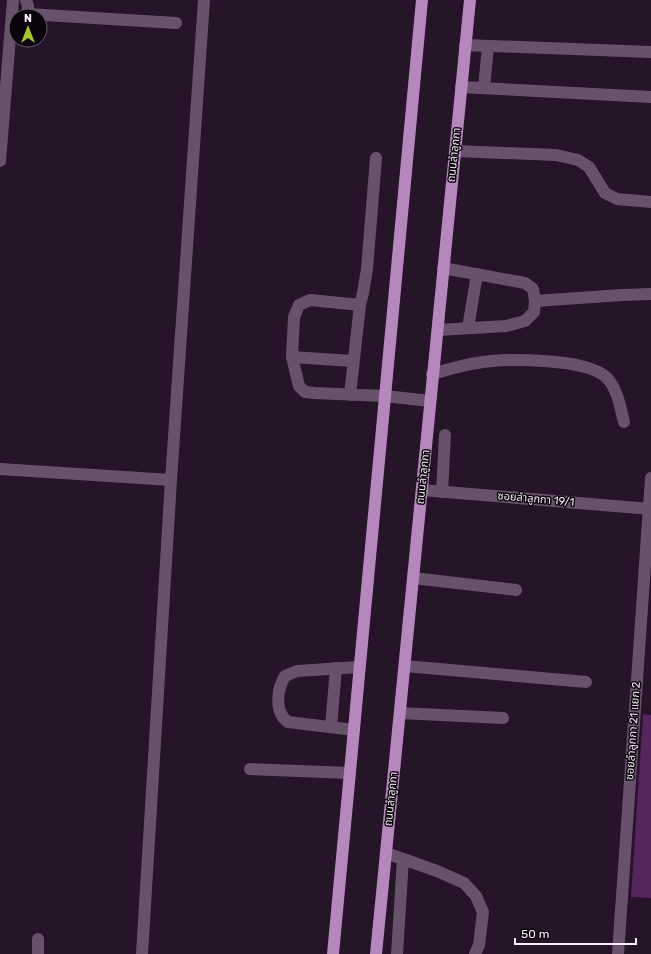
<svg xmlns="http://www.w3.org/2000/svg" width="651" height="954" viewBox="0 0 651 954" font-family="Rubik,'Noto Sans Thai',sans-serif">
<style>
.grass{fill:#55255d}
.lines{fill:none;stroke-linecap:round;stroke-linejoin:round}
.minor{stroke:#68526b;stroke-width:12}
.major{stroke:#b587bd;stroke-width:12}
.labels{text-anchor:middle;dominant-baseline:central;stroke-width:3;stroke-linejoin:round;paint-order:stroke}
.street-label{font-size:11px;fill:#fbeffd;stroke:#0b040c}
</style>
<rect width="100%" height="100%" fill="#261429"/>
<polygon class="grass" points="643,714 651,715 651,898 631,897"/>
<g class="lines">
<g class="minor">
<polyline points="26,0 28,6 28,16"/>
<polyline points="28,14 176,23"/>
<polyline points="465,45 651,52"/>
<polyline points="461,87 651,97"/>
<polyline points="484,88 488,46"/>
<polyline points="455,151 556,155 578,160 589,167 605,193 617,199 651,202"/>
<polyline points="0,161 13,0"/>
<polyline points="535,301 622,295 651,294"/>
<polyline points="360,305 363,293 367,269 376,158"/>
<polyline points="468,328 477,274"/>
<polyline points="438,330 506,326 525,321 534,312 535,301 533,289 525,283 443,268"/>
<polyline points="292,357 353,361"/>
<path d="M432,374C447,370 462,365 477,363C505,358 585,358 606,377C618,389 620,407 624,422"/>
<polyline points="350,395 360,305 310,300 299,305 294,317 292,357 299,386 305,392 314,393 385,396 430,401"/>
<polyline points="0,469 171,480"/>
<polyline points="422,490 651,509"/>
<polyline points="442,492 445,435"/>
<polyline points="413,578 516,590"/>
<polyline points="405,666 586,682"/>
<polyline points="400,713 503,718"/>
<polyline points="331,727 336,668"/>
<path d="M354,730L288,722C274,712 277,689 285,676L297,671L359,667"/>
<polyline points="250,769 350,773"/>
<polyline points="386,853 437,871 464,883 476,896 483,912 479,945 475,954"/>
<polyline points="38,954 38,939"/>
<polyline points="142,954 171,480 204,0"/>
<polyline points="397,954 403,859"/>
<polyline points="618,954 651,478"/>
</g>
<g class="major">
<polyline points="333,954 422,0"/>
<polyline points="376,954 470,0"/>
</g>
</g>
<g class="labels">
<g class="street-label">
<text transform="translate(454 155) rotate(-84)">ถนนลำลูกกา</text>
<text transform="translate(423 477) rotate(-84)">ถนนลำลูกกา</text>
<text transform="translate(536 499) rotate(5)">ซอยลำลูกกา 19/1</text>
<text transform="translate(633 731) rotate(-86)">ซอยลำลูกกา 21 แยก 2</text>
<text transform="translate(391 799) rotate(-84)">ถนนลำลูกกา</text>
</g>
</g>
<g transform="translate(28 28)"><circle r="19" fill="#0b040c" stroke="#6b626c"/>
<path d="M0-3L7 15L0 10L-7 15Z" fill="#a5c822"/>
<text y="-6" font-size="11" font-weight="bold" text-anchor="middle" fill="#fbeffd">N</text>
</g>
<path d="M515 938v6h121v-6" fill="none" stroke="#fbeffd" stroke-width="2"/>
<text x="521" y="938" font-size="12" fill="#fbeffd" stroke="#0b040c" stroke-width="3" paint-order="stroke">50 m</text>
</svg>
